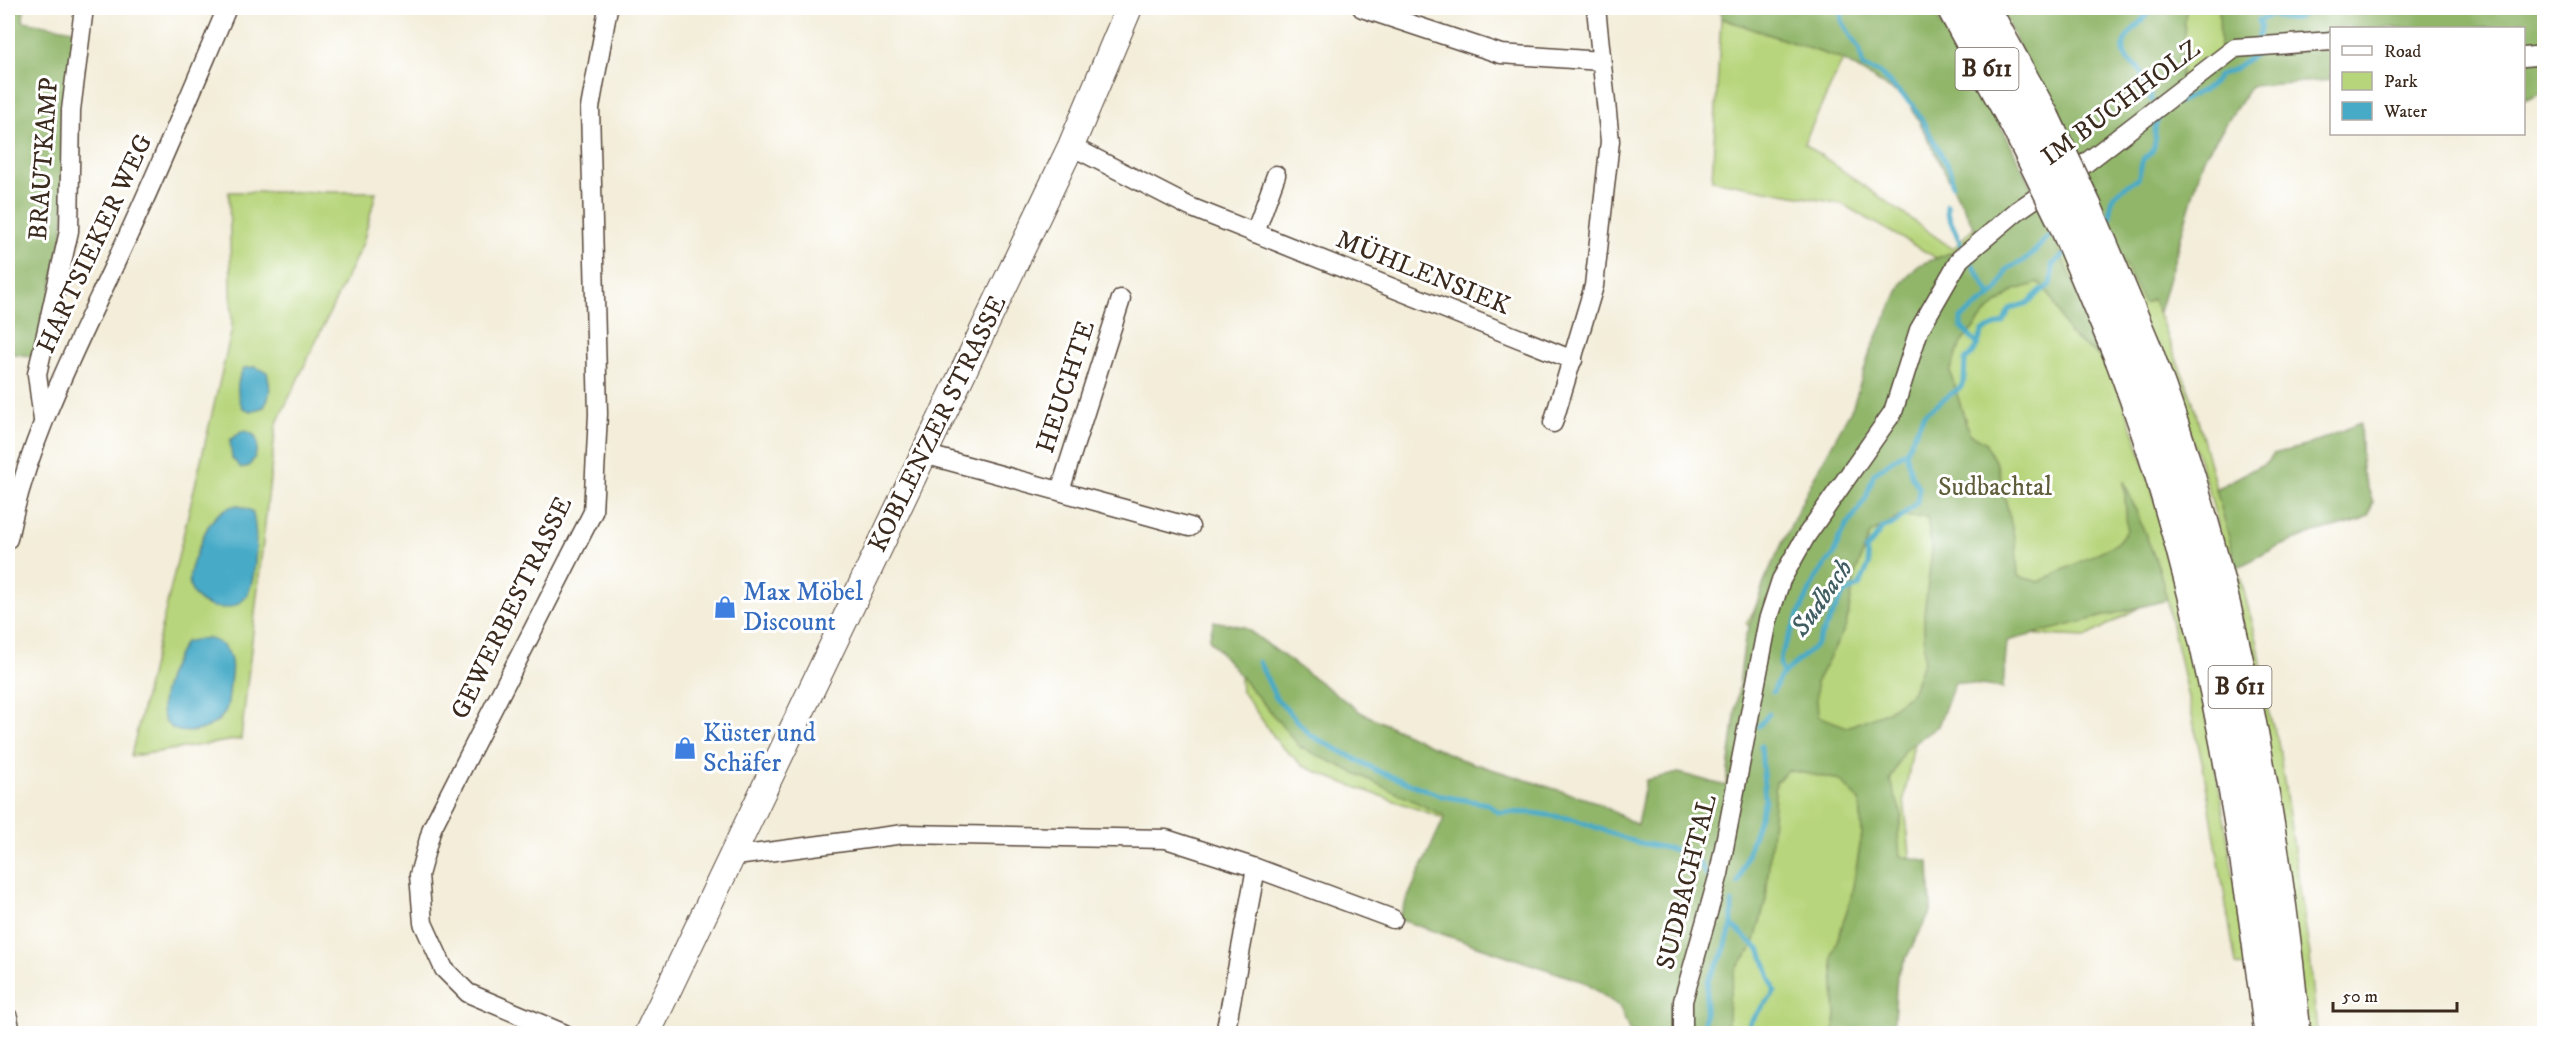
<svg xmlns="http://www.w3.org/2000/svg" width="2552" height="1041" viewBox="0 0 2552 1041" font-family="'IM FELL DW Pica',serif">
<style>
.green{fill:#b7d57b;stroke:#79804c;stroke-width:1.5}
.forest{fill:#91b66b;stroke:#667044;stroke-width:1.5;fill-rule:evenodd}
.water{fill:#47aac7;stroke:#416a72;stroke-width:1.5}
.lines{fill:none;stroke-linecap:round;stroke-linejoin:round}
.stream{stroke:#47aac7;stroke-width:5}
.street-casing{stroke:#57473a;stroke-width:21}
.secondary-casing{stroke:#57473a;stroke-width:28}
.highway-casing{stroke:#57473a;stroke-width:36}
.street{stroke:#fff;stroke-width:18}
.secondary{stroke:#fff;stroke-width:26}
.highway{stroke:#fff;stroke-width:33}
.highway-bridge-casing{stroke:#57473a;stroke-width:36;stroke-linecap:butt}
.highway-bridge{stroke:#fff;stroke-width:33}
.labels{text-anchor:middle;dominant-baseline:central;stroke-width:6;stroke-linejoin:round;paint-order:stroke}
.shield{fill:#fff;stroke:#766a62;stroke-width:1.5}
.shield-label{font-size:24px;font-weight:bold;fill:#3b2a1e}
.street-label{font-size:26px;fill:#3b2a1e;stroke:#fff}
.park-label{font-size:26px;fill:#605d3a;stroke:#fff}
.shop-label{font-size:26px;fill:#366cbe;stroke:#fff;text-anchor:start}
.water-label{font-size:27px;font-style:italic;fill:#405d62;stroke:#fff}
</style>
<rect width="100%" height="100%" fill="#fff"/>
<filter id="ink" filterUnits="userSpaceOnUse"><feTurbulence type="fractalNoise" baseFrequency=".0167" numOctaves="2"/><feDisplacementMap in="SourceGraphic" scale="12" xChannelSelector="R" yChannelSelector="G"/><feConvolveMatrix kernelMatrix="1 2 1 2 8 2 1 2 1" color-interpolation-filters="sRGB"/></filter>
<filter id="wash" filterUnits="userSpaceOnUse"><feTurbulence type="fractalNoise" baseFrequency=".008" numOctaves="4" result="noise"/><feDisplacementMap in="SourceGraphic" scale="24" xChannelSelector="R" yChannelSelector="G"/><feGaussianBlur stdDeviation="1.35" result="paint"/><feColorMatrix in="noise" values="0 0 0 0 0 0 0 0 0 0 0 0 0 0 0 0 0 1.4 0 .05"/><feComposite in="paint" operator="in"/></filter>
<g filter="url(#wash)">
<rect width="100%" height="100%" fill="#f3edd9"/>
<g class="green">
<path d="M2092,8H2544V40L2524,47V28H2332L2331,73L2269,64L2251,80L2235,101L2214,130L2201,155L2189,194L2179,247L2159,288L2155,305L2192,398L2258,644L2268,711L2278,741L2310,956L2317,1033H2304C2285,887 2268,739 2236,595C2217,510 2189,425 2159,344L2113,367L2112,372C2186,562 2218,766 2247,968L2236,965L2203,766L2165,593L2086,637L1957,631L1943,650L1915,737L1904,799L1911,863L1886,917L1881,945L1877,1034L1654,1033L1656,1005L1679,930L1676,919L1543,847L1460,824L1341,782L1303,766L1279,744L1241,690L1235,631L1244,648L1256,640L1296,696L1310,707L1471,774L1579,799L1621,833L1701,849L1716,889L1732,824L1735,778L1766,635L1746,624L1774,575L1818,486L1867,422L1893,348L1922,285L1946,256L1938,259L1842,204L1712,180L1721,18L1843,60L1804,143L1953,249L1971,230L2031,185L2042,203L2084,171L2087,151L2100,134L2082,99L2079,52Z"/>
<polygon points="229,192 376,192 363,243 276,425 241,739 131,756 232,329"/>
</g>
<g class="forest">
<polygon points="8,8 24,8 23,21 74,30 63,232 37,357 8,353"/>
<polygon points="1721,8 1932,8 2007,137 2034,193 1977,233 1907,99 1843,60 1721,18"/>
<polygon points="2000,8 2186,8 2181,79 2220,51 2219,8 2544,8 2544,92 2524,100 2524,28 2332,28 2331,80 2251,86 2204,157 2159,312 2152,299 2144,304"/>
<path d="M2038,202L2109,364L2069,334L2050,295L2039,283L2015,290L1988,311L1961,343L1950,371L1969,433L1985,442L1998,467L2016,545L2018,576L2039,582L2116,544L2127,530L2124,481L2159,568L2167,600L2007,641L2003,688L1955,682L1938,726L1904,750L1890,781L1902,815L1898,836L1900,856L1929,862L1931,911L1897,975L1893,1034L1833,1033L1836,1016L1832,956L1851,898L1862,834L1860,801L1840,780L1788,770L1776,782L1766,899L1754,945L1735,970L1729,999L1727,1033H1630L1620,1007L1584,982L1398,919L1445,816L1300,747L1209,639L1214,621L1244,627L1362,713L1460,759L1596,802L1637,825L1646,780L1679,773L1726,786L1745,638L1766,577L1813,479L1853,406L1870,352L1902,283L1919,265L1955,251ZM1899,517H1927L1932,550L1924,614V660L1912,693L1886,712L1847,727L1818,716L1816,683L1846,626L1856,572L1870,534Z"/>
<polygon points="2360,423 2362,471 2373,502 2369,514 2360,521 2314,533 2273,549 2237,568 2216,489 2267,462 2273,454 2305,446"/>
</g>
<g class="water">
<path d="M255,367L267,372C270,386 272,394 264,407L251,411L243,408C236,395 236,381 244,368Z"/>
<path d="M243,431C263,433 259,453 249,466L241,468L232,458L230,440Z"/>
<path d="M237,505L252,511C258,530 258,586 243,600C228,615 195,608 190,586C187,573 196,555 201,542C208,523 218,509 237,505Z"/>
<path d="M207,638C226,643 234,655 231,675C229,686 230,702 225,712C211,736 162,742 162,708C162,685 174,661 185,642Z"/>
</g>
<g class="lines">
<g class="stream">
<polyline points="1841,8 1842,21 1860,51 1863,67 1878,72 1914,106 1951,172 1952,185"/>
<path d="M2150,8C2145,25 2115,35 2126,57C2134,71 2138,58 2144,83L2149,85L2151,100"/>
<path d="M2258,39L2261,26L2259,20L2273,15C2291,22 2297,21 2311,8"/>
<polyline points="2179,102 2211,86 2219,75 2233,70 2255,54"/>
<polyline points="1947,205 1947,213 1961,244"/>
<path d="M2104,226L2110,217C2109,193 2120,190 2138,179L2143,159C2165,146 2147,133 2161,114"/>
<polyline points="1973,265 1991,296"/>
<polyline points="1978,345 1961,327 1961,318 1991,296 1999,288 2007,269 2027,259 2051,234"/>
<polyline points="1259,662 1276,698 1310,735 1380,772 1442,796 1488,804 1498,812 1534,813 1573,819 1635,842 1692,853 1708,877"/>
<path d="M1783,674L1780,665L1781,654L1816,577L1835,553L1839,538L1866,498L1874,473L1906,451L1925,413L1961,387L1964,380L1965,360L1973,354L1983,331L2004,322C2010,304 2012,309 2028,303C2031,301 2032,299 2035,296C2050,283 2054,289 2052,265L2067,252"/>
<polyline points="1773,692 1780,677 1816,645 1844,593 1859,586 1869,565 1866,550 1883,528 1896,523 1917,502 1919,488 1911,475 1906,451"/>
<polyline points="1759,726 1769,714"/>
<polyline points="1738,883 1765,800 1761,746"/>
<polyline points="1732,925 1761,951 1775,992 1750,1022 1749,1034"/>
<polyline points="1703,1034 1708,980 1723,954 1732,925 1732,902"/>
</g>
</g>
</g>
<g filter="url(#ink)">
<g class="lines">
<g class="street-casing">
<g id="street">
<polyline points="1362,8 1501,54 1601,61"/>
<polyline points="2524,57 2544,55"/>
<polyline points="1071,146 1190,207 1573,360"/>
<polyline points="1255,233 1276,175"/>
<polyline points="43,420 37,374 69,231 71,110 84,8"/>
<polyline points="1553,423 1594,286 1610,141 1596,8"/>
<polyline points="924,454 1190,527"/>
<polyline points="1060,491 1121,299"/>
<path d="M8,539C28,438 77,346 120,253C158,172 192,90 227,8"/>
<polyline points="729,857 904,834 1166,839 1256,868 1393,919"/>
<polyline points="8,1017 11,1034"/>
<polyline points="565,1034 468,993 444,969 423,923 419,875 432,828 593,512 598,414 590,108 608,8"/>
<polyline points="1225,1034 1256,868"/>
<polyline points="1683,1034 1683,1001 1719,874 1768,620 1781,580 1806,536 1893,412 1919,330 1960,259 2017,211 2078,169 2235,48 2332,41"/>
</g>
</g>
<g class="secondary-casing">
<polyline id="secondary" points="647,1034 1071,146 1129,8"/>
</g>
<g class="highway-casing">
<g id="highway">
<polyline points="1954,8 2020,130"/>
<polyline points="1983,8 2043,118"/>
<path d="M2145,349C2227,567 2272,802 2294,1034"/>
<path d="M2122,359C2205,579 2242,801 2271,1034"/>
</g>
</g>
<use href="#street" class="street"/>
<use href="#secondary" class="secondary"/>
<use href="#highway" class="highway"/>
<g class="highway-bridge-casing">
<g id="highway-bridge">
<polyline points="2043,118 2085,207 2145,349"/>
<polyline points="2020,130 2063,218 2122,359"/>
</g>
</g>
<use href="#highway-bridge" class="highway-bridge"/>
</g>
</g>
<defs>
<g id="shop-bare" transform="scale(1.8)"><path d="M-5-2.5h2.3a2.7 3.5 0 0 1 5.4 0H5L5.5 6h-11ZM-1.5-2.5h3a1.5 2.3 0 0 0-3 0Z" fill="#3f7fe0" stroke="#fff" stroke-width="2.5" paint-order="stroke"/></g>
</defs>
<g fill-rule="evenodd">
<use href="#shop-bare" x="725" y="607"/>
<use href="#shop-bare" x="685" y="748"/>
</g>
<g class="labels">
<g class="shield">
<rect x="1955.5" y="48" width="63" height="42" rx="4.5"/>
<rect x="2208.5" y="666" width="63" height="42" rx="4.5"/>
</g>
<g class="shield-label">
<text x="1987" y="69">B 611</text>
<text x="2240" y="687">B 611</text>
</g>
<g class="street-label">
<text transform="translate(2121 103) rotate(-37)">IM BUCHHOLZ</text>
<text transform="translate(44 159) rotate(-86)">BRAUTKAMP</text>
<text transform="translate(95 244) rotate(-65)">HARTSIEKER WEG</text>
<text transform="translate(1423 273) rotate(22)">MÜHLENSIEK</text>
<text transform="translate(1066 387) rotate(-72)">HEUCHTE</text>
<text transform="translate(938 424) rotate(-64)">KOBLENZER STRASSE</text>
<text transform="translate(512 608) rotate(-64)">GEWERBESTRASSE</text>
<text transform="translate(1687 882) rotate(-76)">SUDBACHTAL</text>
</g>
<g class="park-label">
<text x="1995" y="487">Sudbachtal</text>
</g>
<g class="shop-label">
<text x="743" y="592">Max Möbel<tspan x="743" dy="30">Discount</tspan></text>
<text x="703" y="733">Küster und<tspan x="703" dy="30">Schäfer</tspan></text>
</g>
<g class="water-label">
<text transform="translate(1822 598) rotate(-55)">Sudbach</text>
</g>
</g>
<rect width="2552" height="1041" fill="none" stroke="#fff" stroke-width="30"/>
<rect x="2330" y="27" width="195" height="108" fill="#ffffff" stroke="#b1aaa5" stroke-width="1.5"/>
<rect x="2342" y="46" width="30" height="9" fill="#ffffff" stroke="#b1aaa5" stroke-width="1.5"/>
<text x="2384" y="57" font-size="18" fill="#3b2a1e">Road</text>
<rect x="2342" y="72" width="30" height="18" fill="#b7d57b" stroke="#b1aaa5" stroke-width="1.5"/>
<text x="2384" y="87" font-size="18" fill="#3b2a1e">Park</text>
<rect x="2342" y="102" width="30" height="18" fill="#47aac7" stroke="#b1aaa5" stroke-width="1.5"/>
<text x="2384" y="117" font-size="18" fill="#3b2a1e">Water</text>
<path d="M2333 1002v9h124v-9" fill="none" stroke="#3b2a1e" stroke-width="3"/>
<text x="2342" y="1002" font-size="18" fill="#3b2a1e" stroke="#ffffff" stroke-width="4.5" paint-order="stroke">50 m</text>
</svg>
